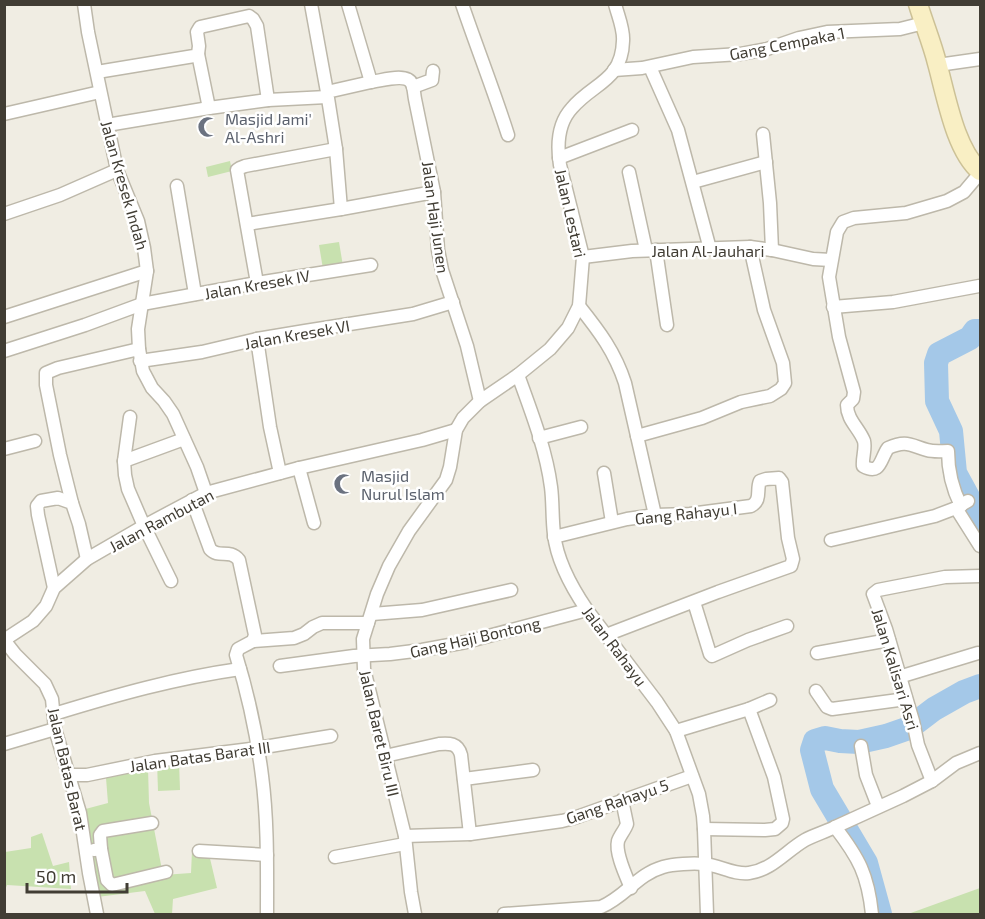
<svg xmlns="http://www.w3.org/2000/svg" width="985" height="919" viewBox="0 0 985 919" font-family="'Exo 2',sans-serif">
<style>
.green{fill:#c8e1af}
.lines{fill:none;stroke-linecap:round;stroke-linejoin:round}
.river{stroke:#a4c8e8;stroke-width:24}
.street-casing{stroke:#bdb8aa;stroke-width:15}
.secondary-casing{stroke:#ccc196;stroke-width:21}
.street{stroke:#fff;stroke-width:12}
.secondary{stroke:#f9efc4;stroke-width:18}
.labels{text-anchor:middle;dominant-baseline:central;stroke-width:5;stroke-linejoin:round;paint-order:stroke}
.street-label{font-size:16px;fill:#413d34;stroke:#fff}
.worship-label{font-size:16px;fill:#5b616d;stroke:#fff;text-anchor:start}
</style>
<rect width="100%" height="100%" fill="#f0ede3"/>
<g class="green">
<polygon points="230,161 232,171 208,177 206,167"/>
<polygon points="339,242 343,266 323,269 319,245"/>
<polygon points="179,761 180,790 158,791 157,762"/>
<polygon points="148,768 149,803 163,875 191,873 192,851 208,850 217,888 173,899 172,914 155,914 145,891 97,897 78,811 108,803 106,778"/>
<polygon points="42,833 53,866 69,862 71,889 7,885 5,890 5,852 31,848 31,837"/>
<polygon points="980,888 980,914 908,914"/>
</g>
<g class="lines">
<g class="river">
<polyline points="980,331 975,331 970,338 939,354 936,363 937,401 951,431 955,473 980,519"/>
<polyline points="880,914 866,863 822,789 812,750 815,741 825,738 840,741 859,742 886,736 909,728 934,709 964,692 980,686"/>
</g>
<g class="street-casing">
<g id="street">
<polyline points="84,4 88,32 117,170 138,221 144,248 147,271 138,329 139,349 143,371 152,388 164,401 173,414 197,467 206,493"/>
<polyline points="311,4 327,92"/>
<path d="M348,4L371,82C381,81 407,72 412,84C414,88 414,94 415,99L434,192L438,250L442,270L467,346L480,401"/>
<path d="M462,4C477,48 494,91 508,135"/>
<polyline points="198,54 209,108"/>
<polyline points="938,65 980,59"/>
<polyline points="650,67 678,130 710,249"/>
<polyline points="614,70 642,68 693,57 740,54 767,49 799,38 827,32 900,29 924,23"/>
<polyline points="97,72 194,56 198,54 199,46 197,32 200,27 249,16 253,19 257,26 268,100"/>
<polyline points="413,87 432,80 433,71"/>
<polyline points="4,114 100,92"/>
<polyline points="107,125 209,108 268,100 327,97"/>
<polyline points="763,134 770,203 772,250"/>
<polyline points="559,158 632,130"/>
<polyline points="629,172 646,250"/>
<polyline points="693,182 766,162"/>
<polyline points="177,186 195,294"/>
<polyline points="341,209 336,149 327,92 371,82"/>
<polyline points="4,214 60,195 117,170"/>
<polyline points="247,224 341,209 434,192"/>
<polyline points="656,250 667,325"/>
<polyline points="583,257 632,251 750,247 772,250 813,259 831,260"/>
<polyline points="257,283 237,170 240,168 245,166 336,149"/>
<path d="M579,306C599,331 615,352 625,383L655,515"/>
<polyline points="833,307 893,302 979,286"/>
<polyline points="4,317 147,271"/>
<polyline points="257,339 270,427 280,473"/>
<polyline points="4,351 85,325 142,304 257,283 371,265"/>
<polyline points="140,361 202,352 257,339 305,331 413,314 453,302"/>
<path d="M518,375C531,411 546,449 551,487C553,502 552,518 554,534C557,561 572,588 587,610L657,702L676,731L699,794L703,816L704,829L707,914"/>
<polyline points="130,417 124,461 125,475 128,489 144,526 171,581"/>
<polyline points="637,436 702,418 741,402 770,396 781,389 785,383 783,363 764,310 750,247"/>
<polyline points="539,438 581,427"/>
<polyline points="4,449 35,441"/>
<polyline points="124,461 184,439"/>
<polyline points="299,468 314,523"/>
<polyline points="604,473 612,522"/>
<path d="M192,500L210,549C219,559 229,548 239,560L255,635L253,641L238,649L236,655C248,694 257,736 262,776C268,822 267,869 267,914"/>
<polyline points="72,503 60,455 46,385 46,373 58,368 139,349"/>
<path d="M961,506C952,488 948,471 948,451C941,451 934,452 927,450C910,445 906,440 888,448C880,459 881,476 863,466C862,458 866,449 864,441C859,428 847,420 847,405L853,399L854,392L839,337L829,277L837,232L843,222L854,218L906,213L947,201L964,192L980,173"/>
<polyline points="956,508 980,546"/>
<path d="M554,537L627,519L655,515L690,514L751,506C762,500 756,490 760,481L766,479L779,478L782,482L788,538L793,559L791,566L718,592L606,635"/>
<polyline points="831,540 935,516 956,508 968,501"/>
<polyline points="54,588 38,515 37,506 41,501 58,498 72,503 79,524 87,559"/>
<polyline points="694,602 710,654 712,656 748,640 787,626"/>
<polyline points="372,614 422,610 511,590"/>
<polyline points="253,641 294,638 304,634 313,627 322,623 368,623"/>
<polyline points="817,653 889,640"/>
<polyline points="280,666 354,656 390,654 422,650 466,642 587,610"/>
<polyline points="899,677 978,653"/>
<polyline points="816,691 827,707 832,709 906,699"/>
<path d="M54,714C116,695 176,678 240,669"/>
<polyline points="676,731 749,709 770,700"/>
<polyline points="4,744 55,729"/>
<polyline points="861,746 866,775 878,806"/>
<path d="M385,756L439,744C449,743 458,743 461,755L470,834"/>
<polyline points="68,775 87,775 155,761 258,748 331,736"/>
<polyline points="464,779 533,770"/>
<polyline points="932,781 918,745 913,721 886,629 873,594 878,590 945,577 980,576"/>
<path d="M622,800L627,824C625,830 620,835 618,841C615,853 626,876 631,888"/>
<polyline points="704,829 765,830 775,829 782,823 783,819 774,777 749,709"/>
<polyline points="405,836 470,834 562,821 574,818 692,776"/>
<polyline points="101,849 107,880 112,885 166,872"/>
<polyline points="94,850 101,849 100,835 103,831 152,823"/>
<polyline points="199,851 267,855"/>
<polyline points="335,857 405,844"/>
<polyline points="97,914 89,873 80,813 55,729 52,699 45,684 15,654 4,640 33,621 46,606 54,588 87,559 144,526 206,493 299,468 422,440 456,430"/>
<path d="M415,914L411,892L405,836L364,669L363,639L377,594L389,566L409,531L446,480L450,467L456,430L463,418L480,401L518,375L550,349L568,328L579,306L583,257L560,165C557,146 558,123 572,108C593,83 622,81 623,41C624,29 618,16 615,4"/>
<path d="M504,914L601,907C625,897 638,874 663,867C673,864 693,863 704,864C719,865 734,875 749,873C772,870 786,851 805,840C814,835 825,832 835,827"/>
<path d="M872,914C868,875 859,858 835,827L903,796L932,781L956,763L980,753"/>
</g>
</g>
<g class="secondary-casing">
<path id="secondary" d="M918,4C924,24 932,43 937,63C946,95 955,150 980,171"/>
</g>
<use href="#street" class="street"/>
<use href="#secondary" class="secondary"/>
</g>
<defs>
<g id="mosque-bare" transform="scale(1.62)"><path d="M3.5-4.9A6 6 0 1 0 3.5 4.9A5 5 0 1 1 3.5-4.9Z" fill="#6b7280" stroke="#fff" stroke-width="2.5" paint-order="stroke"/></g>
</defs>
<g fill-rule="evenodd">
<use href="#mosque-bare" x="208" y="127"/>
<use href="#mosque-bare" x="344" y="484"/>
</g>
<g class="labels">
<g class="street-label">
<text transform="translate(787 43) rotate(-11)">Gang Cempaka 1</text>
<text transform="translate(125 185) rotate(74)">Jalan Kresek Indah</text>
<text transform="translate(571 213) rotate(77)">Jalan Lestari</text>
<text transform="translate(436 217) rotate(82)">Jalan Haji Junen</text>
<text x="708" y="250">Jalan Al-Jauhari</text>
<text transform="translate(257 284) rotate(-10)">Jalan Kresek IV</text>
<text transform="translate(297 334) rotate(-10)">Jalan Kresek VI</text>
<text transform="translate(686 513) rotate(-6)">Gang Rahayu I</text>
<text transform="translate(161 520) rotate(-28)">Jalan Rambutan</text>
<text transform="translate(475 637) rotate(-13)">Gang Haji Bontong</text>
<text transform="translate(615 646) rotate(53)">Jalan Rahayu</text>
<text transform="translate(896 669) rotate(73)">Jalan Kalisari Asri</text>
<text transform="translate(380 733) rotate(77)">Jalan Baret Biru III</text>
<text transform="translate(200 756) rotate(-8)">Jalan Batas Barat III</text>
<text transform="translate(68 769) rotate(77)">Jalan Batas Barat</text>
<text transform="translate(617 801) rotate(-19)">Gang Rahayu 5</text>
</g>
<g class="worship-label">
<text x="225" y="118">Masjid Jami'<tspan x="225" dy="18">Al-Ashri</tspan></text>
<text x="361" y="475">Masjid<tspan x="361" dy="18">Nurul Islam</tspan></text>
</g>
</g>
<rect width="985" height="919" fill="none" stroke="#413d34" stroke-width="12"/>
<path d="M27 883v9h100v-9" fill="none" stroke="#413d34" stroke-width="3"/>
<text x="36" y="883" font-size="18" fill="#413d34" stroke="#ffffff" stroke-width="4.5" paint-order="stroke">50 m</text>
</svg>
